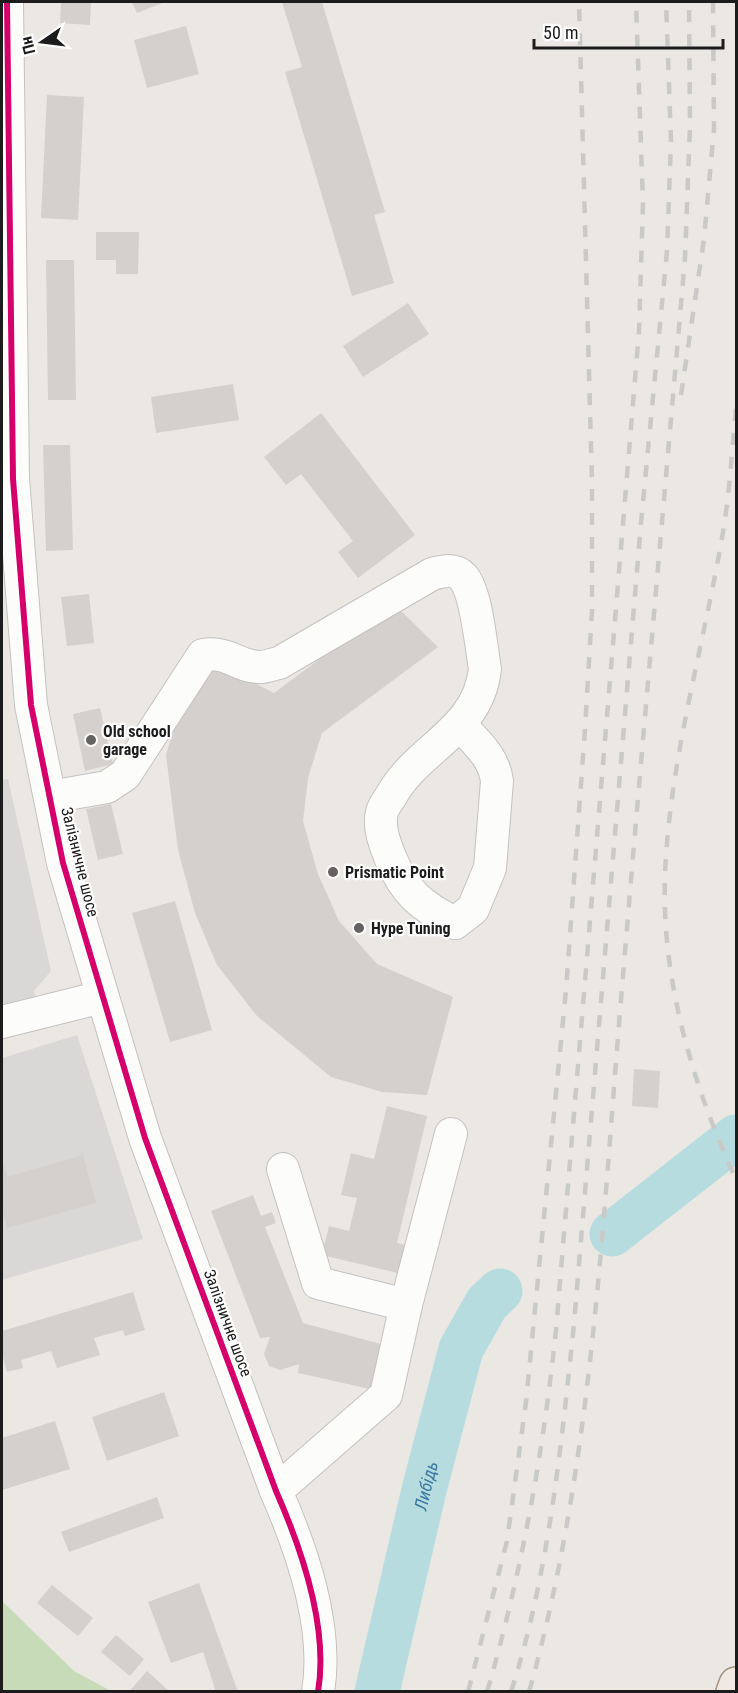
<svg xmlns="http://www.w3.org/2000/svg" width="738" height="1693" viewBox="0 0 738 1693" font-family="'Roboto Condensed',sans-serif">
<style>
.residential{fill:#dad8d6}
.religious{fill:#d9d8d6}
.forest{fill:#c8dbb8}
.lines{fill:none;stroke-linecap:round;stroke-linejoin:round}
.river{stroke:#b6dce0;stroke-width:45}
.building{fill:#d3d0cd}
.minor-casing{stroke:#c3c2c0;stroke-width:34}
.major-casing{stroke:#a19381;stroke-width:36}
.minor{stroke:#fcfcfb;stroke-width:32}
.major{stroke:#f0e9e3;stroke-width:33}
.rail{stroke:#c9c9c8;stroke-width:4.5;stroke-dasharray:12 12;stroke-linecap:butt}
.cycleway-casing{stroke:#fff;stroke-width:10}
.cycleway{stroke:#d6006c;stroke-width:6}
.poi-dot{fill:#646362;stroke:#fff;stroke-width:2}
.labels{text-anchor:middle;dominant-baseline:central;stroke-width:4.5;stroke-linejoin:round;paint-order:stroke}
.poi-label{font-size:16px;font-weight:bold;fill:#1c1c1c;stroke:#fff;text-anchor:start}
.street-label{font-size:16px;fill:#1c1c1c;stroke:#fff}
.water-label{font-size:18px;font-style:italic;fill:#40799f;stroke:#fff}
</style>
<rect width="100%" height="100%" fill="#ebe8e4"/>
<polygon class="residential" points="77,1035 143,1239 2,1280 2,1058"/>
<polygon class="religious" points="8,779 51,971 34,991 39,1008 2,1016 2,780"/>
<polygon class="forest" points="2,1601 74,1671 111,1691 2,1691"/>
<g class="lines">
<g class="river">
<polyline points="612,1234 736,1137"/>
<path id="s1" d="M377,1692L424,1490L461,1349L487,1303L500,1291"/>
</g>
</g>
<g class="building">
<polygon points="61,2 91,2 90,25 60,23"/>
<polygon points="132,2 165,2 137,13"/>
<polygon points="282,2 322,2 385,212 374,215 394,283 352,296 285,72 302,67"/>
<polygon points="186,26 199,74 147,88 134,40"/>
<polygon points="47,95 84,97 78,220 41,218"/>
<polygon points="96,232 139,232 138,274 116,274 116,260 96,260"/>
<polygon points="46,260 74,260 76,400 48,400"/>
<polygon points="408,303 429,334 363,377 343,346"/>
<polygon points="233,384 239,420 156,433 151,397"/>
<polygon points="321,413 415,535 358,578 338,552 353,541 301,474 286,485 264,457"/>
<polygon points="43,445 70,445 73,550 46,551"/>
<polygon points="89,594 94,643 67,646 61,597"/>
<polygon points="394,604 438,647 322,733 308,778 303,821 318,874 339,921 377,964 453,997 427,1095 382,1092 331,1077 257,1016 217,965 195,913 178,850 166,755 180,708 208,659 274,693"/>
<polygon points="100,708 113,764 85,771 73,714"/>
<polygon points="111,804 123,854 98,860 86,809"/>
<polygon points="175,901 212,1030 170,1042 132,913"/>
<polygon points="634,1069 660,1071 658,1108 632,1106"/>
<polygon points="387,1106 427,1116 397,1243 413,1247 406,1275 322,1255 329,1226 349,1231 357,1198 341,1195 351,1153 374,1159"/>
<polygon points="83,1155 96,1203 7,1228 2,1209 2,1159 7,1177"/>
<polygon points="253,1195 261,1216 272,1212 276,1223 265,1227 303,1323 392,1347 379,1391 298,1373 299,1364 280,1370 269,1366 264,1354 270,1337 260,1338 211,1211"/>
<polygon points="133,1292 145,1330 125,1336 123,1330 94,1338 100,1355 57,1368 51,1351 21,1360 23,1368 7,1372 2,1354 2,1331"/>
<polygon points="164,1392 179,1436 107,1461 92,1417"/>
<polygon points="55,1421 70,1469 2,1490 2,1438"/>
<polygon points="157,1497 164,1518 69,1552 61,1532"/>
<polygon points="199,1583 238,1692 216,1692 203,1652 171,1663 148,1602"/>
<polygon points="52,1585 93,1618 78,1636 37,1603"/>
<polygon points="116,1635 144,1659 130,1676 101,1652"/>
<polygon points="147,1671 170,1692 129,1692"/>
</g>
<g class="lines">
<g class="minor-casing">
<g id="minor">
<path d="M7,2L13,479L31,705L63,863L145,1138L276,1491C302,1550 329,1627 318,1692"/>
<path d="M50,797L107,787L125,775L203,655C230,651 237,667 260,667C266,667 273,664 279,663L432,574C443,571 455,568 463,577C477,593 481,647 485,669C478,732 418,747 391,796C388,801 383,807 382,812C378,827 385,844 390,857C405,893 421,906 455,923L473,909L490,868L497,781C494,757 476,742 460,725"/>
<polyline points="2,1022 102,997"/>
<polyline points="406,1305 451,1134"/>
<polyline points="276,1491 386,1395 406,1305 318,1283 283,1169"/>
</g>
</g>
<g class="major-casing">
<polyline id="major" points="733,1692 736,1684"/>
</g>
<use href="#minor" class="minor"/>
<use href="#major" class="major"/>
<g class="rail">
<polyline points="681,395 704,239 714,129 713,2"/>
<path d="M736,409C732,448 730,488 724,526C705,642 670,756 665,874C661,981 693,1085 736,1180"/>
<polyline points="468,1692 507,1541 526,1402 566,990 585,729 592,611 592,483 579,2"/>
<path d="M487,1692C522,1571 543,1454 556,1330L639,331L643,204L636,2"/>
<path d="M511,1692C549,1573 561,1447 574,1324L641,523L667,251L671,141L666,2"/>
<path d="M529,1692C590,1475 601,1247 619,1024C640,768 663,513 685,258L690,126L689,2"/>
</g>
<g class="cycleway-casing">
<path id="cycleway" d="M7,2L13,479L31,705L63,863L145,1138L276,1491C302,1550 329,1627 318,1692"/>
</g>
<use href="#cycleway" class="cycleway"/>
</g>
<g class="poi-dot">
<circle cx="91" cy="740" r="6"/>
<circle cx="333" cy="872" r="6"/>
<circle cx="359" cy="928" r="6"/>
</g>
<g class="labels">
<g class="poi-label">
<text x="103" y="731">Old school<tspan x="103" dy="18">garage</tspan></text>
<text x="345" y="872">Prismatic Point</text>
<text x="371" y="928">Hype Tuning</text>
</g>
<g class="street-label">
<text transform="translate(80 862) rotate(76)">Залізничне шосе</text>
<text transform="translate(228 1323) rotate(70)">Залізничне шосе</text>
</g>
<g class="water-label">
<text stroke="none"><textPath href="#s1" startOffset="212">Либідь</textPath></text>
</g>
</g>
<rect width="738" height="1693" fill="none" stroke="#1c1c1c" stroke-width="6"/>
<g transform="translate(42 42) rotate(256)" stroke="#ffffff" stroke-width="4.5" paint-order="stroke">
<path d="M0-4.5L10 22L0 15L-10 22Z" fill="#1c1c1c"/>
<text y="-9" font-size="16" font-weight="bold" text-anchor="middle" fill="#1c1c1c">Пн</text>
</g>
<path d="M534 39v9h189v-9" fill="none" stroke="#1c1c1c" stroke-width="3"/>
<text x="543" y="39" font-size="18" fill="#1c1c1c" stroke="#ffffff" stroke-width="4.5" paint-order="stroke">50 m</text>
</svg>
